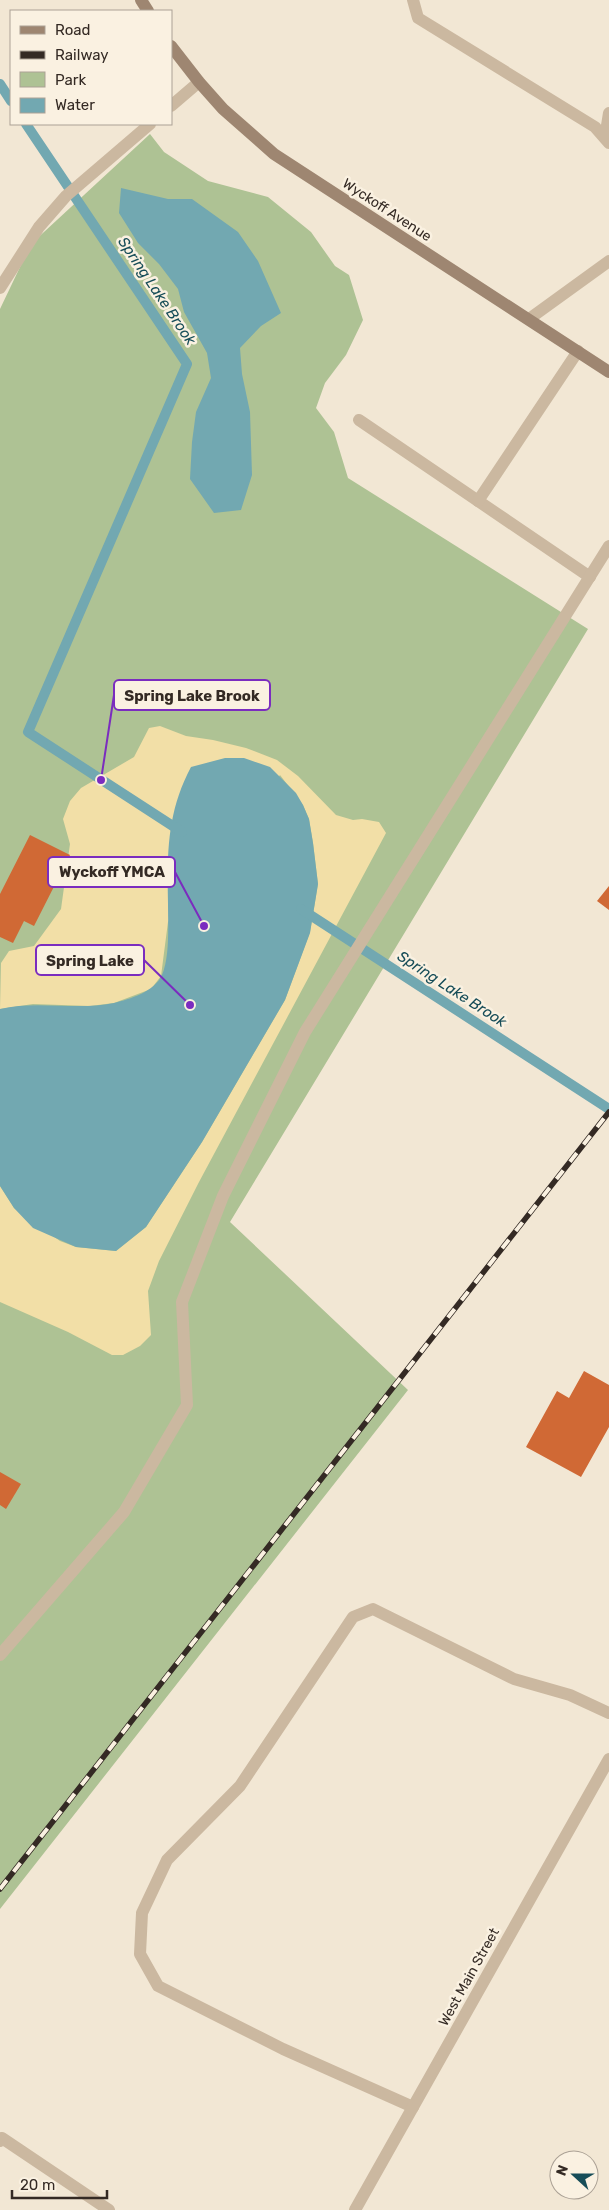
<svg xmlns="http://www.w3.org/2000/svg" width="609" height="2210" viewBox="0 0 609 2210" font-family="Rubik,sans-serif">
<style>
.green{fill:#aec294}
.sand{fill:#f2dfa7}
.water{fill:#72a8b1}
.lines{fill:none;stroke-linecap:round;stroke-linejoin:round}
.stream{stroke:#72a8b1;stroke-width:10}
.building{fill:#d06935}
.lane{stroke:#cbb8a0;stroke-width:12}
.street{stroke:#cbb8a0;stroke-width:12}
.secondary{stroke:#9e8671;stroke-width:12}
.rail-casing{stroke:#342a24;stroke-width:5.5}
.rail{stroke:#faf1e1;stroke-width:4;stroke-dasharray:11;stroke-linecap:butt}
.labels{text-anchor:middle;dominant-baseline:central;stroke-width:5;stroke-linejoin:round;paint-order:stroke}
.street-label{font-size:14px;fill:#342a24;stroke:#faf1e1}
.water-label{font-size:15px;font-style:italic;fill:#174d58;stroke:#faf1e1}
.leader{fill:none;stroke:#7b2cbf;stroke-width:2}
.callout-dot{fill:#7b2cbf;stroke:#faf1e1;stroke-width:2}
.callout{fill:#faf1e1;stroke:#7b2cbf;stroke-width:2}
.callout-label{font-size:15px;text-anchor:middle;font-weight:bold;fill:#342a24}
</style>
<rect width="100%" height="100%" fill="#f2e7d4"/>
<polygon class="green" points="150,134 164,152 208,181 268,197 311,232 335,266 349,275 363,320 346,355 325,383 316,408 334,432 348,478 588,629 230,1222 408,1390 0,1909 0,309 31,244"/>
<polygon class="sand" points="160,726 186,736 213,740 246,748 277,760 298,776 336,815 353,820 362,819 379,822 386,833 199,1182 159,1261 148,1291 151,1335 140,1346 123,1355 112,1355 68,1332 0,1302 0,1186 14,1208 60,1241 76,1247 116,1251 146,1227 202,1142 285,1000 310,932 318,884 313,843 309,819 303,805 280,775 168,922 161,976 151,989 114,1003 90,1006 33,1004 0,1009 1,963 9,951 34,946 61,909 70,844 63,819 70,801 81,788 134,757 149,728"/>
<g class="water">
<polygon points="121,188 168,199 192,199 238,232 258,261 281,313 261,326 240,348 242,374 250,412 252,475 241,510 214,513 190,479 192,442 196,412 211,378 207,353 184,312 178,289 159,264 138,243 119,213"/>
<path d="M225,758H244L270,767L296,793L303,805L309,819L313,843L318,884L310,933L285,1000L202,1142L146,1227L116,1251L76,1247L33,1228L14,1208L0,1186V1009C37,1000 76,1011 114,1003C130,999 154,992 162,975C170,957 168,924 168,904C167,853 167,812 191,767Z"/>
</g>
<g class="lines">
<g class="stream">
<polyline points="0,84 11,101"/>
<polyline points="26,124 187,364 28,732 182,832"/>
<polyline points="301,909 609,1109"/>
</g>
</g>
<g class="building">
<polygon points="30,835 70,855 34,926 24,921 13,943 0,937 0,894"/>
<polygon points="609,886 609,910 597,901"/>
<polygon points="584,1371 609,1385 609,1427 581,1477 526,1447 557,1391 569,1398"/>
<polygon points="0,1472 21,1484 6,1509 0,1505"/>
</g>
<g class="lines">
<g class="lane">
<polyline points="413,0 418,18 595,127 609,143"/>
<polyline points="605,138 609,113"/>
<polyline points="359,420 590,577"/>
<polyline points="478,501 578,351"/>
<polyline points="0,1655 124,1512 187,1405 182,1302 223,1196 305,1032 609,546"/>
<polyline points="413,2107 283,2049 158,1986 140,1954 142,1913 167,1860 240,1786 353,1617 373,1609 514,1679 570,1695 609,1713"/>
<polyline points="0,2141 2,2138 109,2210"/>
</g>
<g class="street">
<polyline points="171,106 199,82"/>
<polyline points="0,288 39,227 66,196 150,124"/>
<polyline points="529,319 609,261"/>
<polyline points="355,2210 609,1759"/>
</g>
<g class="secondary">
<polyline points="141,0 148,11"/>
<polyline points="171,46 199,82 223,109 274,154 609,372"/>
</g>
<g class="rail-casing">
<polyline id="rail" points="0,1889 609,1112"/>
</g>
<use href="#rail" class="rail"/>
</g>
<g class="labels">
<g class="street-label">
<text transform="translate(387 210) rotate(33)">Wyckoff Avenue</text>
<text transform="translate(469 1977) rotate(-61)">West Main Street</text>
</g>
<g class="water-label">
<text transform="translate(157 291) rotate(56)">Spring Lake Brook</text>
<text transform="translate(452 989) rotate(33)">Spring Lake Brook</text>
</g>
</g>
<path class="leader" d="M101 780L114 695M204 926L175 872M190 1005L144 960"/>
<g class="callout-dot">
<circle cx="101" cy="780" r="5"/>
<circle cx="204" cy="926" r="5"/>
<circle cx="190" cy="1005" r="5"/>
</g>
<g class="callout">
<rect x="114" y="680" width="156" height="30" rx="5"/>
<rect x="48" y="857" width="127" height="30" rx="5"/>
<rect x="36" y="945" width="108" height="30" rx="5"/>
</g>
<g class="callout-label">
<text x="192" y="701">Spring Lake Brook</text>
<text x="112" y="877">Wyckoff YMCA</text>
<text x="90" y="966">Spring Lake</text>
</g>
<rect x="10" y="10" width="162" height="115" fill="#faf1e1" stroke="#aba195"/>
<rect x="20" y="26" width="25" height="8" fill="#9e8671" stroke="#aba195"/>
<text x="55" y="35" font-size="15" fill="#342a24">Road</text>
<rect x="20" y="51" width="25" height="8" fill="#342a24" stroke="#aba195"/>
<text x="55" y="60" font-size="15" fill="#342a24">Railway</text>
<rect x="20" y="72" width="25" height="15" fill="#aec294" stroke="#aba195"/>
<text x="55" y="85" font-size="15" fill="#342a24">Park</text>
<rect x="20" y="98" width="25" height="15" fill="#72a8b1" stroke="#aba195"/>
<text x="55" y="110" font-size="15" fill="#342a24">Water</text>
<g transform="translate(574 2175) rotate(291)"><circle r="24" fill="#faf1e1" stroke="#aba195"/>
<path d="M0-4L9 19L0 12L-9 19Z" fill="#174d58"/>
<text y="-8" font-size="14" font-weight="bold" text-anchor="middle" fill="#342a24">N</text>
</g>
<path d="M12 2190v8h95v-8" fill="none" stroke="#342a24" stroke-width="2.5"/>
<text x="20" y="2190" font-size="15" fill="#342a24" stroke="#faf1e1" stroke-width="4" paint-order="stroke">20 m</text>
</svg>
